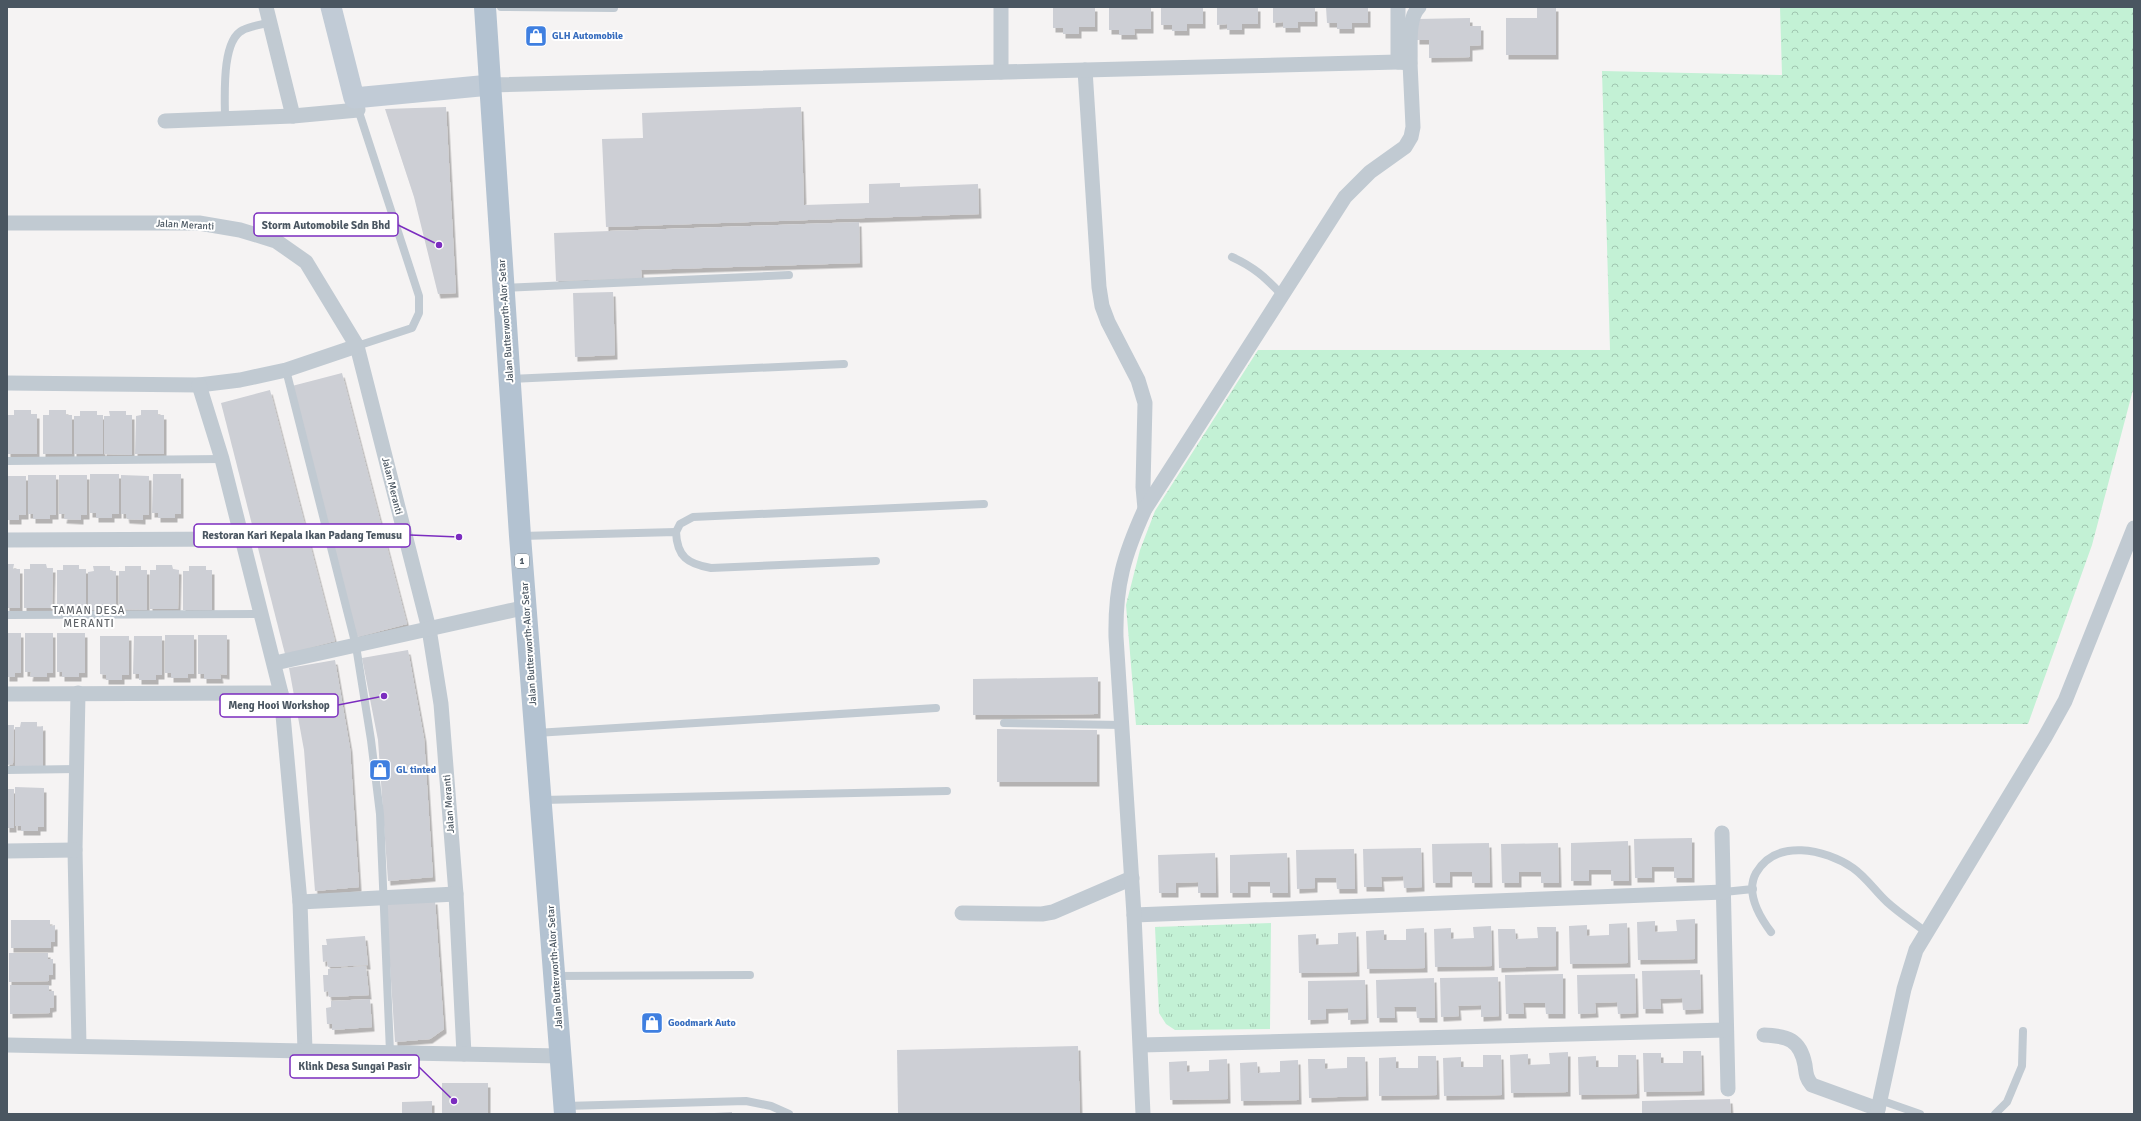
<svg xmlns="http://www.w3.org/2000/svg" width="2141" height="1121" viewBox="0 0 2141 1121" font-family="Signika,sans-serif">
<style>
.grass{fill:url(#grass-tufts)}
.forest{fill:url(#forest-crowns)}
.building{fill:#cdcfd5;filter:url(#shadow)}
.lines{fill:none;stroke-linecap:round;stroke-linejoin:round}
.lane{stroke:#c1cad2;stroke-width:8}
.street{stroke:#c1cad2;stroke-width:15}
.secondary{stroke:#c1cbd6;stroke-width:21}
.primary{stroke:#b3c2d1;stroke-width:22}
.labels{text-anchor:middle;dominant-baseline:central;stroke-width:4;stroke-linejoin:round;paint-order:stroke}
.shield{fill:#fff;stroke:#808990;stroke-width:1}
.shield-label{font-size:9px;font-weight:bold;fill:#4a5661}
.shop-label{font-size:10px;font-weight:bold;fill:#366cbe;stroke:#fff;text-anchor:start}
.street-label{font-size:10px;fill:#4a5661;stroke:#fff}
.neighbourhood-label{font-size:11px;letter-spacing:1px;fill:#5f6368;stroke:#fff}
.leader{fill:none;stroke:#7b2cbf;stroke-width:1.5}
.callout-dot{fill:#7b2cbf;stroke:#fff;stroke-width:1.5}
.callout{fill:#fff;stroke:#7b2cbf;stroke-width:1.5}
.callout-label{font-size:11px;text-anchor:middle;font-weight:bold;fill:#4a5661}
</style>
<defs>
<pattern id="grass-tufts" width="24" height="20" patternUnits="userSpaceOnUse"><rect width="24" height="20" fill="#c3f1d5"/><path d="M3 7l-1-3M5 7V3M7 7l1-3M15 17l-1-3M17 17v-4M19 17l1-3" fill="none" stroke="#a0c6b0"/></pattern>
<pattern id="forest-crowns" width="20" height="18" patternUnits="userSpaceOnUse"><rect width="20" height="18" fill="#c3f1d5"/><path d="M2 6a3 3 0 1 1 6 0M12 15a3 3 0 1 1 6 0" fill="none" stroke="#a0c6b0"/></pattern>
<filter id="shadow"><feDropShadow dx="2.5" dy="4.5" stdDeviation="0" flood-color="#0004"/></filter>
</defs>
<rect width="100%" height="100%" fill="#f5f3f3"/>
<polygon class="grass" points="1271,923 1270,1029 1175,1030 1166,1024 1159,1013 1155,927"/>
<polygon class="forest" points="1780,7 2134,7 2134,386 2092,545 2028,724 1136,725 1126,605 1140,550 1155,511 1258,350 1610,350 1602,71 1782,75"/>
<g class="building">
<polygon points="1053,7 1095,7 1095,27 1079,27 1079,34 1063,34 1063,28 1053,28"/>
<polygon points="1109,7 1151,7 1151,29 1134,29 1135,35 1119,35 1119,30 1109,30"/>
<polygon points="1161,7 1203,7 1203,24 1187,24 1187,31 1172,31 1172,25 1161,25"/>
<polygon points="1217,7 1258,7 1258,24 1242,24 1242,30 1227,30 1227,24 1217,25"/>
<polygon points="1273,7 1315,7 1315,22 1298,22 1298,28 1283,28 1283,22 1273,23"/>
<polygon points="1326,7 1368,7 1368,23 1352,23 1352,29 1337,29 1337,23 1327,23"/>
<polygon points="1537,7 1556,7 1556,55 1506,55 1506,18 1537,18"/>
<polygon points="1470,18 1470,26 1481,26 1481,45 1470,46 1470,57 1429,58 1429,40 1417,40 1417,19"/>
<polygon points="446,107 456,293 438,294 414,197 385,109"/>
<polygon points="801,107 804,205 869,203 869,184 900,183 900,187 978,184 979,214 606,227 602,139 643,138 642,113"/>
<polygon points="859,222 860,263 641,270 642,278 556,281 554,233"/>
<polygon points="613,292 615,355 575,357 573,293"/>
<polygon points="342,373 407,624 357,637 292,386"/>
<polygon points="270,390 335,641 285,654 221,403"/>
<polygon points="14,410 31,410 31,414 37,414 37,454 8,454 8,415 14,415"/>
<polygon points="49,410 66,410 66,415 72,415 72,454 43,454 43,415 49,415"/>
<polygon points="141,410 158,410 158,415 164,415 164,454 135,454 136,416 141,415"/>
<polygon points="80,411 97,411 97,415 103,415 103,454 74,454 74,416 80,416"/>
<polygon points="109,411 126,411 126,415 132,415 132,455 104,454 104,416 110,416"/>
<polygon points="90,474 119,474 119,514 112,514 112,518 96,518 96,513 90,513"/>
<polygon points="153,474 181,474 181,514 175,514 175,518 158,518 158,513 152,513"/>
<polygon points="28,475 56,475 56,515 50,515 50,519 33,519 33,514 28,514"/>
<polygon points="59,475 87,475 87,515 81,515 81,520 64,519 65,514 59,514"/>
<polygon points="121,475 149,476 149,515 143,515 143,520 127,519 126,514 121,514"/>
<polygon points="7,476 26,476 26,515 19,515 19,520 7,520"/>
<polygon points="7,564 14,564 13,569 20,569 20,608 7,608"/>
<polygon points="30,564 46,564 47,568 53,568 52,608 24,608 24,569 30,569"/>
<polygon points="63,565 79,565 79,569 86,569 86,609 57,609 57,570 63,570"/>
<polygon points="156,565 172,565 173,569 179,570 178,609 150,609 150,570 156,570"/>
<polygon points="93,566 110,566 110,571 116,571 116,610 88,610 88,572 94,571"/>
<polygon points="125,566 141,566 141,570 147,570 147,610 119,609 119,571 125,571"/>
<polygon points="189,566 206,566 206,570 212,570 212,610 183,610 183,571 189,571"/>
<polygon points="7,633 21,633 21,673 15,673 15,677 7,677"/>
<polygon points="25,633 53,633 53,673 47,673 47,677 30,677 31,672 25,672"/>
<polygon points="57,633 85,633 85,673 79,673 79,677 62,677 62,672 57,672"/>
<polygon points="165,635 194,635 194,674 188,674 188,678 171,678 171,673 165,673"/>
<polygon points="198,635 227,635 227,675 220,674 221,679 204,679 204,674 198,674"/>
<polygon points="100,636 129,636 129,675 122,675 122,680 106,680 106,675 100,674"/>
<polygon points="134,636 162,636 162,675 156,675 156,680 139,680 139,674 133,674"/>
<polygon points="408,650 424,738 433,877 388,881 378,740 362,658"/>
<polygon points="335,660 350,748 359,887 315,891 304,750 289,668"/>
<polygon points="1098,677 1098,714 973,715 973,679"/>
<polygon points="21,722 37,722 37,727 43,726 43,766 15,766 15,727 20,727"/>
<polygon points="7,725 14,725 13,764 7,765"/>
<polygon points="997,729 1097,730 1097,782 997,782"/>
<polygon points="15,787 44,788 44,827 38,827 38,831 21,831 21,826 15,826"/>
<rect x="7" y="789" width="7" height="39"/>
<polygon points="1692,838 1692,878 1674,878 1674,867 1652,867 1652,878 1635,878 1634,839"/>
<polygon points="1628,841 1629,881 1611,881 1611,870 1589,870 1589,881 1571,881 1571,843"/>
<polygon points="1489,843 1490,883 1472,883 1472,872 1450,872 1450,883 1433,883 1432,844"/>
<polygon points="1558,843 1559,883 1541,883 1541,872 1519,872 1519,883 1502,883 1501,844"/>
<polygon points="1421,848 1422,887 1404,888 1403,876 1381,877 1382,887 1364,887 1363,849"/>
<polygon points="1354,849 1355,889 1337,889 1336,878 1315,878 1315,888 1297,889 1296,850"/>
<polygon points="1215,853 1216,893 1198,893 1198,882 1176,883 1176,893 1159,893 1158,855"/>
<polygon points="1287,853 1288,893 1270,893 1270,882 1248,882 1248,893 1230,893 1230,855"/>
<polygon points="435,900 444,1029 430,1039 395,1042 386,903"/>
<polygon points="1695,919 1695,959 1638,960 1637,922 1655,921 1655,932 1677,931 1676,920"/>
<polygon points="11,920 50,920 50,926 55,925 55,942 51,942 51,948 11,948"/>
<polygon points="1627,923 1628,963 1570,964 1569,926 1587,925 1587,936 1609,935 1609,924"/>
<polygon points="1491,926 1492,966 1435,967 1434,929 1451,928 1451,939 1474,938 1473,927"/>
<polygon points="1537,927 1556,927 1556,966 1499,968 1498,929 1515,929 1516,939 1538,938"/>
<polygon points="1424,928 1425,968 1367,969 1366,931 1384,930 1384,940 1406,940 1406,929"/>
<polygon points="1356,932 1357,972 1299,973 1298,935 1316,934 1316,945 1338,944 1338,933"/>
<polygon points="365,936 368,965 328,967 327,961 323,962 322,945 327,945 326,939"/>
<polygon points="9,953 48,953 48,959 53,959 53,975 49,975 49,981 9,982"/>
<polygon points="366,966 369,995 329,997 328,991 324,992 323,975 328,975 328,969"/>
<polygon points="1700,970 1701,1009 1683,1010 1682,998 1660,999 1661,1009 1643,1009 1642,971"/>
<polygon points="1563,974 1563,1014 1546,1014 1545,1003 1523,1003 1524,1014 1506,1014 1505,975"/>
<polygon points="1635,974 1636,1013 1618,1014 1617,1002 1595,1003 1596,1013 1578,1014 1577,975"/>
<polygon points="1498,977 1499,1016 1481,1017 1481,1005 1458,1006 1459,1016 1441,1017 1440,978"/>
<polygon points="1434,978 1435,1018 1417,1018 1416,1007 1394,1007 1395,1018 1377,1018 1376,980"/>
<polygon points="1365,980 1366,1019 1348,1020 1348,1008 1326,1009 1326,1019 1308,1020 1308,981"/>
<polygon points="10,985 49,985 49,991 54,991 54,1007 50,1008 50,1013 10,1014"/>
<polygon points="370,999 372,1027 332,1030 332,1024 327,1024 326,1008 331,1007 331,1001"/>
<polygon points="1078,1046 1080,1114 898,1114 897,1050"/>
<polygon points="1683,1051 1701,1051 1702,1091 1644,1092 1643,1053 1661,1053 1661,1063 1683,1063"/>
<polygon points="1568,1052 1568,1092 1511,1093 1510,1055 1528,1054 1528,1065 1550,1064 1549,1053"/>
<polygon points="1483,1055 1501,1055 1502,1095 1444,1096 1443,1058 1461,1057 1461,1067 1483,1067"/>
<polygon points="1618,1055 1636,1055 1637,1094 1579,1095 1578,1057 1596,1056 1596,1067 1618,1067"/>
<polygon points="1418,1056 1436,1056 1437,1095 1379,1096 1379,1058 1396,1057 1396,1068 1418,1068"/>
<polygon points="1347,1057 1365,1057 1366,1096 1309,1098 1308,1059 1325,1059 1325,1069 1347,1068"/>
<polygon points="1227,1059 1228,1099 1170,1100 1169,1062 1187,1061 1187,1072 1209,1071 1209,1060"/>
<polygon points="1298,1060 1299,1100 1241,1101 1240,1063 1257,1062 1258,1073 1280,1072 1280,1061"/>
<rect x="442" y="1083" width="46" height="31"/>
<polygon points="1730,1099 1731,1114 1642,1114 1642,1101"/>
<polygon points="432,1101 432,1114 402,1114 402,1102"/>
<polygon points="732,1112 732,1114 714,1114 714,1113"/>
</g>
<g class="lines">
<g class="lane">
<polyline points="501,7 614,8"/>
<path d="M225,118C225,98 221,40 243,30C251,26 261,25 270,22"/>
<path d="M1232,257C1254,267 1265,277 1282,295"/>
<polyline points="504,288 789,275"/>
<polyline points="357,346 412,328 419,313 419,296 357,106"/>
<polyline points="286,370 356,646 371,740 380,814 390,1052"/>
<polyline points="510,379 844,364"/>
<polyline points="7,461 222,459"/>
<polyline points="676,532 680,524 693,517 984,504"/>
<path d="M521,536L676,532C677,557 688,564 711,568L876,561"/>
<polyline points="7,615 261,614"/>
<polyline points="1004,723 1122,725"/>
<polyline points="536,733 936,708"/>
<polyline points="7,770 77,769"/>
<polyline points="542,800 947,791"/>
<polyline points="1724,892 1753,889"/>
<path d="M1771,932C1759,916 1745,893 1756,873C1776,838 1825,849 1853,868C1867,878 1875,891 1887,902C1899,913 1913,922 1926,932"/>
<polyline points="555,976 750,975"/>
<polyline points="1880,1100 1920,1114"/>
<polyline points="565,1106 746,1101 771,1106 789,1114"/>
<polyline points="1995,1114 2007,1102 2022,1066 2023,1031"/>
</g>
<g class="street">
<polyline points="266,7 293,116"/>
<polyline points="1001,7 1001,72"/>
<path d="M1410,63C1411,47 1407,19 1419,7"/>
<polyline points="1085,70 1099,287 1102,306 1108,322 1138,380 1145,403 1143,487 1145,509"/>
<polyline points="490,85 1398,62"/>
<polyline points="165,121 293,116 358,110"/>
<polyline points="7,223 199,223 240,230 276,241 306,262 357,346 429,629 441,704 456,894 464,1054"/>
<polyline points="7,383 199,385 240,380 286,370 357,346"/>
<polyline points="199,385 222,459 281,693 300,902 305,1050"/>
<polyline points="7,540 243,539"/>
<polyline points="275,663 527,607"/>
<polyline points="78,693 75,850 79,1046"/>
<polyline points="7,694 281,693"/>
<polyline points="1722,833 1728,1089"/>
<polyline points="7,851 75,850"/>
<polyline points="300,902 456,894"/>
<polyline points="962,913 1042,914 1053,912 1132,878"/>
<polyline points="1134,915 1724,892"/>
<path d="M1764,1035C1787,1036 1800,1039 1805,1065C1806,1073 1806,1078 1812,1085L1878,1109"/>
<polyline points="7,1045 561,1056"/>
<polyline points="1141,1045 1726,1030"/>
<path d="M1143,1114L1134,915L1116,637C1115,585 1124,555 1145,509L1345,197L1370,172L1405,147L1411,137L1413,127L1410,63L1398,62V7"/>
<polyline points="1877,1114 1904,989 1916,950 2045,737 2065,701 2134,528"/>
</g>
<polyline class="secondary" points="331,7 354,98 490,85"/>
<polyline class="primary" points="485,7 520,536 565,1114"/>
</g>
<defs>
<g id="shop-square" transform="scale(1.15)"><rect x="-9" y="-9" width="18" height="18" rx="4" fill="#3f7fe0" stroke="#fff"/><path d="M-5-2.5h2.3a2.7 3.5 0 0 1 5.4 0H5L5.5 6h-11ZM-1.5-2.5h3a1.5 2.3 0 0 0-3 0Z" fill="#fff"/></g>
</defs>
<g fill-rule="evenodd">
<use href="#shop-square" x="536" y="36"/>
<use href="#shop-square" x="380" y="770"/>
<use href="#shop-square" x="652" y="1023"/>
</g>
<g class="labels">
<rect class="shield" x="515" y="554" width="14" height="14" rx="3"/>
<g class="shield-label">
<text x="522" y="561">1</text>
</g>
<g class="shop-label">
<text x="552" y="36">GLH Automobile</text>
<text x="396" y="770">GL tinted</text>
<text x="668" y="1023">Goodmark Auto</text>
</g>
<g class="street-label">
<text transform="translate(185 225) rotate(3)">Jalan Meranti</text>
<text transform="translate(506 321) rotate(-94)">Jalan Butterworth-Alor Setar</text>
<text transform="translate(392 486) rotate(76)">Jalan Meranti</text>
<text transform="translate(529 644) rotate(-94)">Jalan Butterworth-Alor Setar</text>
<text transform="translate(449 804) rotate(-94)">Jalan Meranti</text>
<text transform="translate(555 967) rotate(-94)">Jalan Butterworth-Alor Setar</text>
</g>
<g class="neighbourhood-label">
<text x="89" y="610">TAMAN DESA<tspan x="89" dy="13">MERANTI</tspan></text>
</g>
</g>
<path class="leader" d="M439 245L398 225M459 537L410 535M384 696L338 705M454 1101L419 1067"/>
<g class="callout-dot">
<circle cx="439" cy="245" r="4"/>
<circle cx="459" cy="537" r="4"/>
<circle cx="384" cy="696" r="4"/>
<circle cx="454" cy="1101" r="4"/>
</g>
<g class="callout">
<rect x="254" y="213" width="144" height="23" rx="4"/>
<rect x="194" y="524" width="216" height="23" rx="4"/>
<rect x="220" y="694" width="118" height="23" rx="4"/>
<rect x="290" y="1055" width="129" height="23" rx="4"/>
</g>
<g class="callout-label">
<text x="326" y="229">Storm Automobile Sdn Bhd</text>
<text x="302" y="539">Restoran Kari Kepala Ikan Padang Temusu</text>
<text x="279" y="709">Meng Hooi Workshop</text>
<text x="355" y="1070">Klink Desa Sungai Pasir</text>
</g>
<rect width="2141" height="1121" fill="none" stroke="#4a5661" stroke-width="16"/>
</svg>
